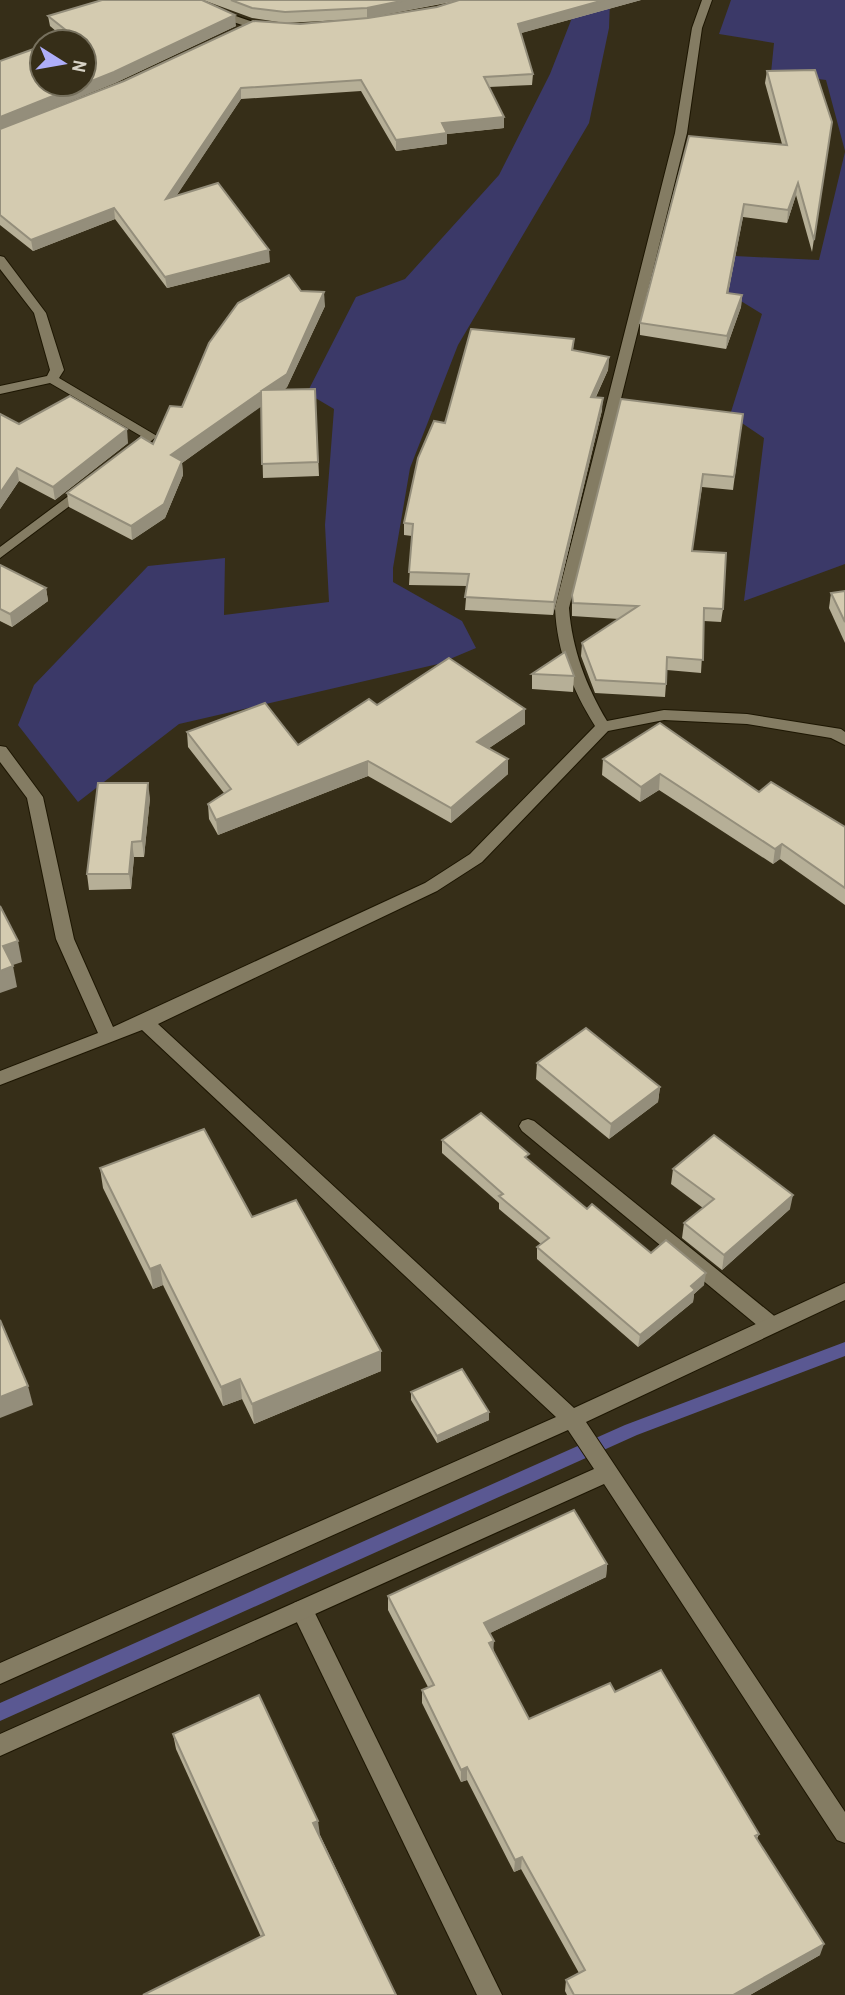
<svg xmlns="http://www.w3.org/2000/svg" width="845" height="1995" viewBox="0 0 845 1995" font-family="'Archivo Narrow',sans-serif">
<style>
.green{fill:#3b3968}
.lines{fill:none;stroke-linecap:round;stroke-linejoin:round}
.stream{fill:#5a5892;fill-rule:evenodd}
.service-casing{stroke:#1d1602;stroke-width:2}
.minor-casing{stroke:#1d1602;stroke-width:2}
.service{fill:#847c63;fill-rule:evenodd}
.minor{fill:#847c63;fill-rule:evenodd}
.wall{fill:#b6af97;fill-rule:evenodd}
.shaded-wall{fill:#948e7b}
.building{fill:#d4cbb0;stroke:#948e7b;stroke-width:2}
</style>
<rect width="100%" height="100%" fill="#362e18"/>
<g class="green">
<polygon points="579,0 610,0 609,28 589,123 458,345 410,468 393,568 393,582 462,621 476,648 438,664 179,724 78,802 18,725 34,685 148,566 225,558 224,615 329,602 325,525 334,409 307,393 356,297 405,279 499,175 550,74"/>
<polygon points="731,0 845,0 845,151 826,80 771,73 774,43 719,34"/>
<polygon points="845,152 845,564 744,601 764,438 730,415 762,314 723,290 717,271 735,256 819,260"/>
</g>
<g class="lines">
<polygon class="stream" points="845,1342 845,1356 637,1435 0,1721 0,1703 625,1425"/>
<g class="service-casing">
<g id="service">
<polygon points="528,1119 534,1121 778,1319 781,1325 778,1331 771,1333 764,1331 522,1131 519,1126 522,1121"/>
<polygon points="302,1600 310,1603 502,1995 477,1995 291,1610 294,1603"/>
</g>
</g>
<g class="minor-casing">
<g id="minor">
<path d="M186,0C211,0 230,17 255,22C263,23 270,21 276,26C261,37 200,11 186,0Z"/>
<path d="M702,0H712L702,28L687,133L569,608C572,649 586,686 607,721L664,710L747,714L841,729L845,732V745L831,738L747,724L664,720L608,731L482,862L437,891L158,1024L574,1408L845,1283V1300L586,1422L845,1812V1843L837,1840L604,1484L0,1756V1734L594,1469L568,1430L0,1684V1663L556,1417L142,1030L0,1085V1071L98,1033L56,939L27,798L0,762V746L6,747L43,797L74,939L113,1027L425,883L470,854L595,726C572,689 557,652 555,608L675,133L692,28Z"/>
<polygon points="0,256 4,257 46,313 64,370 59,378 157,436 132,457 122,457 120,454 141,436 50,383 0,394 0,386 47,376 50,370 34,313 0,269"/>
<polygon points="86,483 91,484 91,490 0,558 0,547"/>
</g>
</g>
<use href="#service" class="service"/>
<use href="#minor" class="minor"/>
</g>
<g class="wall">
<path d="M203,0H641L521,33L533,74L532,85L489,87L504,128L447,134V144L396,151L361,91L241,99L176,196L270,262L167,288L115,219L33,251L0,225V129L300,24L360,19L285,23L252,18ZM457,1L437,7L372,17Z"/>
<polygon points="48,16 236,26 115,83 0,129 0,61 64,38 50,26"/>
<polygon points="767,71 832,122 812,252 796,195 787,223 743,217 728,293 742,295 741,307 726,349 640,335 640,323 782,144 765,83"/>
<polygon points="301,291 325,306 287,387 284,390 315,389 319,476 263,478 261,406 182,463 183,475 165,518 132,540 69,507 67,493 153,444 182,407"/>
<polygon points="574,339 573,350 609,357 608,370 596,397 602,410 553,615 465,610 467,586 409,585 412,536 404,535 404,523 445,423"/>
<polygon points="0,414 19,424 128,443 55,500 19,481 0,509"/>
<polygon points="743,414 733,490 702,487 692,551 723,609 721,622 704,621 701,673 667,670 665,697 595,693 581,656 582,643 619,619 572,616 572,595"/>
<polygon points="0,565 46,588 48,601 12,627 0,621"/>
<polygon points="845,591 845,643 829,608 831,593"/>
<polygon points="532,674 574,676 573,692 532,689"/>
<polygon points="377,705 525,724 489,748 508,774 451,823 368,776 218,835 209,819 208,804 224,793 188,747 187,732 298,745"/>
<polygon points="603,759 759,792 845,827 845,905 780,859 773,864 659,790 640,802 602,775"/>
<polygon points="150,798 144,857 134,857 131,889 89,890 87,874"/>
<polygon points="537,1063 660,1087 658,1102 609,1139 536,1079"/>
<polygon points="442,1140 529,1161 587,1209 651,1253 704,1285 694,1294 693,1302 638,1347 537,1259 537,1247 541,1244 499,1209 499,1203 442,1153"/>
<polygon points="100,1168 252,1217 381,1351 381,1371 254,1424 242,1399 223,1406 163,1285 153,1289 103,1188"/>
<polygon points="673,1169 790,1209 722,1270 682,1238 684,1223 703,1208 671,1184"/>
<polygon points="411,1392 489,1420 437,1443 411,1400"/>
<polygon points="607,1564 606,1577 490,1633 494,1652 529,1719 615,1692 759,1834 757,1839 820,1955 750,1995 567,1995 565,1991 566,1980 579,1973 521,1869 514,1872 467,1780 461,1782 422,1703 422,1690 428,1687 388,1610 388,1596"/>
<polygon points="173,1734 320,1835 396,1995 261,1937 176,1749"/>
</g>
<g class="shaded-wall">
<polygon points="406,0 460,0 367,18 367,8"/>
<polygon points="604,0 641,0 518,34 518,24"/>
<polygon points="235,15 236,26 115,83 0,129 0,117"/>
<polygon points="241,88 241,99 167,210 166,199"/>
<polygon points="504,117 504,128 447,134 447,144 396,151 396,140 442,123"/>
<polygon points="798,183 796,195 787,223 788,210"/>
<polygon points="744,204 743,217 726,305 727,293"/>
<polygon points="114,208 115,219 33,251 31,240"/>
<polygon points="269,250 270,262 167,288 165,277"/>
<polygon points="324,292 325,306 287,387 264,404 263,390"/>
<polygon points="742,295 741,307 726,349 727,336"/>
<polygon points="609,357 608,370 590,409 591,397"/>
<polygon points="261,392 262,406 182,463 183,475 165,518 132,540 131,526 171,455"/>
<polygon points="603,398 602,410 553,615 554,602"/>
<polygon points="127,429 128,443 55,500 53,487"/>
<polygon points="17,468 19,481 0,509 0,493"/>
<polygon points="46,588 48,601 12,627 10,614"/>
<polygon points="525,709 525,724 476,757 477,742"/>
<polygon points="508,759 508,774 451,823 451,808"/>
<polygon points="368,761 368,776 218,835 216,820"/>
<polygon points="660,774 659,790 640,802 641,787"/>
<polygon points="148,783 150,798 144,857 142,841"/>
<polygon points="132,842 134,857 131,889 129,874"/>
<polygon points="782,844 780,859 773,864 775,849"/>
<polygon points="18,941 22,962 7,967 3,946"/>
<polygon points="13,966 17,987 0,993 0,971"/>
<polygon points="660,1087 658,1102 609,1139 611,1124"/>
<polygon points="793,1195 790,1209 722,1270 724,1255"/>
<polygon points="160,1265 163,1285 153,1289 150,1269"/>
<polygon points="706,1273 704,1285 694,1294 693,1302 638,1347 640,1335"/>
<polygon points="381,1351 381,1371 254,1424 252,1404"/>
<polygon points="240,1379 242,1399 223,1406 221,1387"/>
<polygon points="28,1386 33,1405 0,1418 0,1397"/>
<polygon points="489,1412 489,1420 437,1443 437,1436"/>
<polygon points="607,1564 606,1577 484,1636 484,1623"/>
<polygon points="494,1641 493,1654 489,1643"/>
<polygon points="467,1767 467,1780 461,1782 461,1770"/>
<polygon points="318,1821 320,1835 314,1838 313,1823"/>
<polygon points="522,1857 521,1869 514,1872 515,1860"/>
<polygon points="824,1944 820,1955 750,1995 733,1995"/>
</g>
<g class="building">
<polygon points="102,0 202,0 235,15 114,72 84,84 84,42 52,42 72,35 48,16"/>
<polygon points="231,0 406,0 367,8 285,12 252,8"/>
<polygon points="459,0 604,0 518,24 533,74 484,77 504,117 442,123 447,133 396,140 361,80 241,88 166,199 218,183 269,250 165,277 114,208 31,240 0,215 0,129 124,81 253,21 300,24 368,18 437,7"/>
<polygon points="42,46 42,84 83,84 0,117 0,61"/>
<polygon points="815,70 832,122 814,240 798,183 788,210 744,204 727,293 742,295 727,336 640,323 689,136 787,145 767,71"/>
<polygon points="289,275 301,291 324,292 287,374 263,390 315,389 318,462 262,464 261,392 171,455 182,461 164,504 131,526 67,493 141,437 153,444 170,406 182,407 209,343 238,303"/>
<polygon points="471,329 574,339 572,350 609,357 591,397 603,398 554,602 465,597 469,574 409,572 413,524 404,523 418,458 434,421 445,423"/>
<polygon points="70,396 127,429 53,487 17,468 0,493 0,414 19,424"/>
<polygon points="621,399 743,414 734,477 703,474 692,551 726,553 723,609 704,608 703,660 667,657 666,684 596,680 582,643 638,606 573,603 572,595"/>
<polygon points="0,565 46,588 10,614 0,609"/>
<polygon points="845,591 845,622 831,593"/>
<polygon points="565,652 574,676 532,674"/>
<polygon points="449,658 525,709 477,742 508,759 451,808 368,761 216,820 208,804 231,789 187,732 265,703 298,745 369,699 377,705"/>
<polygon points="660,723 759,792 771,782 845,827 845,888 782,844 775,849 660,774 641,787 603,759"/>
<polygon points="98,783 148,783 142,841 132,842 129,874 87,874"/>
<polygon points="0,906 18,941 3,946 13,966 0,971"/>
<polygon points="586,1028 660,1087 611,1124 537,1063"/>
<polygon points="481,1113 529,1154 525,1157 587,1209 592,1204 651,1253 666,1240 706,1273 691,1286 695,1290 640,1335 537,1247 549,1238 499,1196 503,1194 442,1140"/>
<polygon points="204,1129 252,1217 296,1200 381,1351 252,1404 240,1379 221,1387 160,1265 150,1269 100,1168"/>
<polygon points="714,1135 793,1195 724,1255 684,1223 714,1199 673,1169"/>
<polygon points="0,1320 28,1386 0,1397"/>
<polygon points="462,1369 489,1412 437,1436 411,1392"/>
<polygon points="574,1510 607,1564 484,1623 494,1641 489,1643 529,1719 610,1683 615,1692 661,1670 759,1834 755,1836 824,1944 733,1995 574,1995 566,1980 585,1970 522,1857 515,1860 467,1767 461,1770 422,1690 434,1685 388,1596"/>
<polygon points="259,1695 318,1821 313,1823 396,1995 143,1995 264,1935 173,1734"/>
</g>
<g transform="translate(63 63) rotate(101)"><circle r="33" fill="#362e18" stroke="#76705d" stroke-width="2"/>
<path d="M0-5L12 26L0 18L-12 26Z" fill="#aeaefa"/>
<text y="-10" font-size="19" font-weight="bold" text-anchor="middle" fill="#d7d2c5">N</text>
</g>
</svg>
